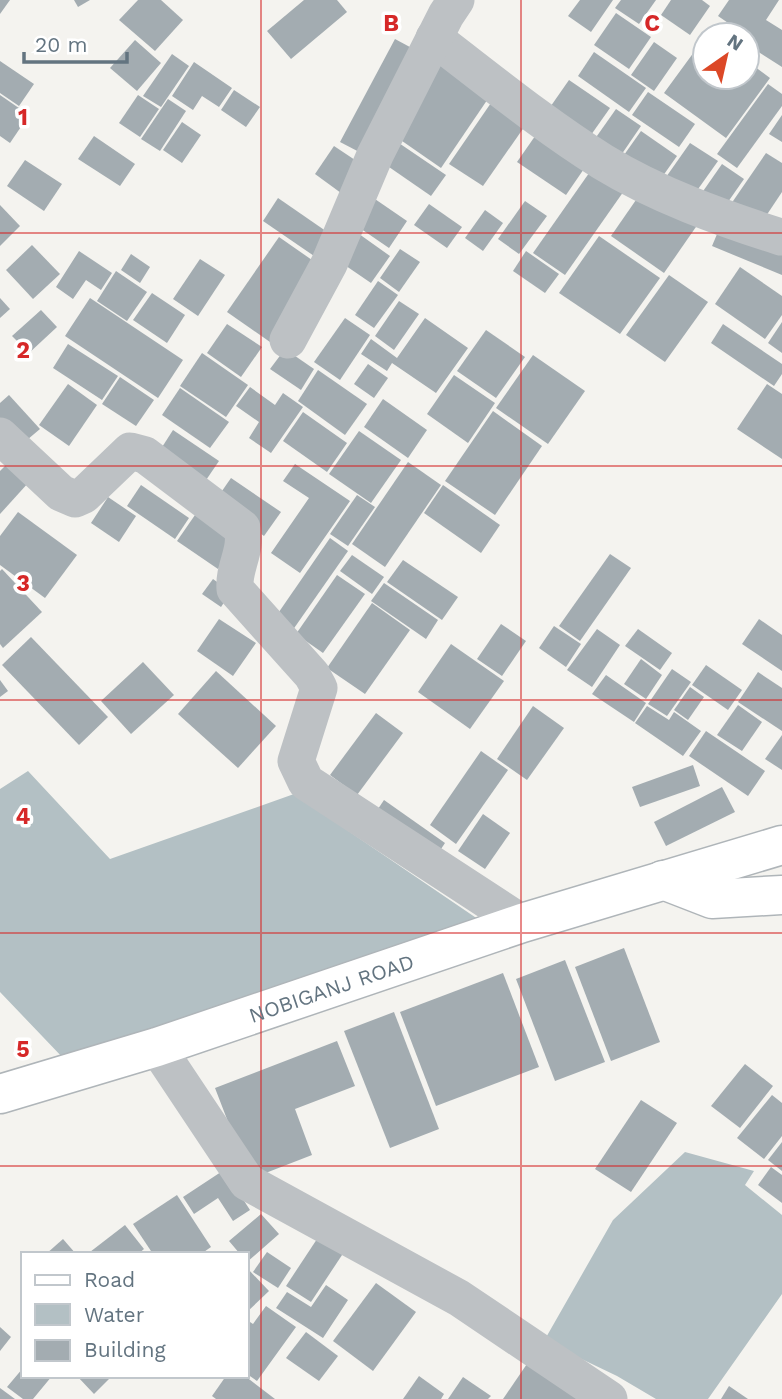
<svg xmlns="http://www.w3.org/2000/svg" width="782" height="1399" viewBox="0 0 782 1399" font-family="'Work Sans',sans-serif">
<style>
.water{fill:#b3c0c4}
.building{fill:#a3acb1}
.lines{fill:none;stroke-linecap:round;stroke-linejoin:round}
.secondary-casing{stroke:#afb5b9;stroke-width:41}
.street{stroke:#bdc1c4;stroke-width:37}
.secondary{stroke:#fff;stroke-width:38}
.grid{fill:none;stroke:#d62828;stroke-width:2;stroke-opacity:0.55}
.labels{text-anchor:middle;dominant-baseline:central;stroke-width:7;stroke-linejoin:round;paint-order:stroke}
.street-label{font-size:21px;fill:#637480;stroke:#fff}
.grid-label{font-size:23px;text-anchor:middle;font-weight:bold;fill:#d62828;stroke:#fff;stroke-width:7;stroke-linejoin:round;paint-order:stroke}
</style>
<rect width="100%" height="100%" fill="#f4f3ef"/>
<g class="water">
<polygon points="28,771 110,859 294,794 491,928 64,1059 0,992 0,789"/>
<polygon points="685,1152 754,1171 745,1185 782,1215 782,1294 708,1399 656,1399 617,1376 544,1341 613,1220"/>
</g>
<g class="building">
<polygon points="0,0 10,0 0,14"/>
<polygon points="74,0 90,0 78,7"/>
<polygon points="138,0 161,0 183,20 155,51 119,20"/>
<polygon points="304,0 337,0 347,12 291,59 267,31"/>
<polygon points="580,0 613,0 591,32 568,16"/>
<polygon points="621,0 656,0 639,24 615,8"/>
<polygon points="671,0 702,0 710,6 690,35 661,15"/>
<polygon points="729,0 779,0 766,20 782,30 782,67 749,46 753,40 718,16"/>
<polygon points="616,13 651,37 629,69 594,45"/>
<polygon points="705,37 705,77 747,77 747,61 770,78 726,138 664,93"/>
<polygon points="395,39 421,53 365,155 340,142"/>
<polygon points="135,40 161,63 137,91 110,68"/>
<polygon points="654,42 677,58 654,91 631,75"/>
<polygon points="594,52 646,88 629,112 578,76"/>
<polygon points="172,54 189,66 161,107 143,96"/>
<polygon points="448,54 496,87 441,168 392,134"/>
<polygon points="0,61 34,84 19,106 0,93"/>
<polygon points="194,62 232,88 219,107 202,96 193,110 172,96"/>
<polygon points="569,80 610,108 586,142 546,113"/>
<polygon points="768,84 782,94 782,106 737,168 717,154"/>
<polygon points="234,90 260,107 246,127 221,110"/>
<polygon points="648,92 695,124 679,147 632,115"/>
<polygon points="0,95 29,115 10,143 0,136"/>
<polygon points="138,95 159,109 140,137 119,123"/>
<polygon points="168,99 186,111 160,151 141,139"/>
<polygon points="493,100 527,123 483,186 449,164"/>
<polygon points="616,109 641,126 617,161 592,143"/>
<polygon points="782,115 782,142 769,134"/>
<polygon points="182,122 201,135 182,163 163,150"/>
<polygon points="540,129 588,163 566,195 517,162"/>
<polygon points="641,131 677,156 660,180 624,155"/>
<polygon points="94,136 135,164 120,186 78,159"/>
<polygon points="390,137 446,175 431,196 376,158"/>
<polygon points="690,143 718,161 691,199 664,180"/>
<polygon points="334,146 361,164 341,193 315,174"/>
<polygon points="766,153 782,163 782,192 760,225 731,204"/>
<polygon points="25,160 62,184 44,211 7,186"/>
<polygon points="722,164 744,179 721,212 699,197"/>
<polygon points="594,166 626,188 565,275 533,253"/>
<polygon points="645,187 698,224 664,273 611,236"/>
<polygon points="372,197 407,221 389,248 354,224"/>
<polygon points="278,198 333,236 317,258 263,221"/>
<polygon points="525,201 547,216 519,254 498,239"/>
<polygon points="429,204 462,227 447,248 414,225"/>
<polygon points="0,205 20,226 0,246"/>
<polygon points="485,210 503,223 483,251 465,238"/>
<polygon points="723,220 782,244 782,275 712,246"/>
<polygon points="352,229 390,256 371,283 333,257"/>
<polygon points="599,236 660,278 620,334 559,293"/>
<polygon points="279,237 322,267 270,342 227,312"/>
<polygon points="32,245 60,274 33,299 6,270"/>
<polygon points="400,249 420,262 399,292 380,278"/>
<polygon points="79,251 112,273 101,290 86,280 73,299 56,287"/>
<polygon points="526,251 559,274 545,293 513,271"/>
<polygon points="131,254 150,267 140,283 121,270"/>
<polygon points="200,259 225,275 198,316 173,299"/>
<polygon points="740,267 782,296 782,315 765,339 715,304"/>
<polygon points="116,271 147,292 127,321 97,301"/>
<polygon points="669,275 708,302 665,362 626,335"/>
<polygon points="378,281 398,295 374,328 355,315"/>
<polygon points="152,293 185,315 167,343 133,320"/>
<polygon points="0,298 10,309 0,318"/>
<polygon points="90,298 183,360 158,398 65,336"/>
<polygon points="399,301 419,314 394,350 375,336"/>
<polygon points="41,310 57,327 29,353 12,336"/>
<polygon points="345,318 370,335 340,380 314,362"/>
<polygon points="425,318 468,348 436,393 392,363 387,371 361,354 371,339 397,358"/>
<polygon points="782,322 782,353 768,343"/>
<polygon points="227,324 262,347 241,377 207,353"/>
<polygon points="723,324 782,364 782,374 774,386 711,343"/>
<polygon points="486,330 525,357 496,398 457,371"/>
<polygon points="68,344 118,376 102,400 53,368"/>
<polygon points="285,349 314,369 301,390 270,369"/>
<polygon points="202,353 248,385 226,417 180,386"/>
<polygon points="533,355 585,391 548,444 496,408"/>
<polygon points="368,364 388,378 374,398 354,384"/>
<polygon points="318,370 367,404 345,435 298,401"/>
<polygon points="454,375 495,403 468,443 427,414"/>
<polygon points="120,377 154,400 136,426 102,404"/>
<polygon points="68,384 97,405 69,446 39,425"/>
<polygon points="767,384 782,394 782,459 737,429"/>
<polygon points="250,387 275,405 283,393 303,407 271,453 249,438 259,422 236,406"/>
<polygon points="180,388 229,422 210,448 162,415"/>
<polygon points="9,395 40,429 21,445 0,422 0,403"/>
<polygon points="383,399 427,430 408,458 364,427"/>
<polygon points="493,411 542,446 495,515 445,481"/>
<polygon points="303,412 347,443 327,472 283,441"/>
<polygon points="173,430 219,461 202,486 157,455"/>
<polygon points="359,431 401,460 371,503 329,474"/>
<polygon points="408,462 441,485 385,567 352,544"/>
<polygon points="8,463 29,482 0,514 0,471"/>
<polygon points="295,464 350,501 300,573 271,553 309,498 283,481"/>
<polygon points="231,478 281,512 264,536 215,501"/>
<polygon points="141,485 189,518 175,539 127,506"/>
<polygon points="443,485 500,525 481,553 424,513"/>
<polygon points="357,495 375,507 348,546 330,534"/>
<polygon points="108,497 136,516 119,542 91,523"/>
<polygon points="18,512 77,555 45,598 0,565 0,536"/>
<polygon points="195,515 236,543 218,569 177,541"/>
<polygon points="330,538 348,551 290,634 272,622"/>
<polygon points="610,554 631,568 580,641 559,626"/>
<polygon points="352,555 384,577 372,594 340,571"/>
<polygon points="403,560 458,597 442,620 387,582"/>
<polygon points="2,569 42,612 3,648 0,644 0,571"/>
<polygon points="337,575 365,594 323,653 296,634"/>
<polygon points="213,579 231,592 221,607 202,594"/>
<polygon points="384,583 438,620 426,639 371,601"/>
<polygon points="372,603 410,630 365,694 327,668"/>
<polygon points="219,619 256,643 233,676 197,651"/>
<polygon points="759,619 782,635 782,671 742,644"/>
<polygon points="501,624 526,641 502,676 477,659"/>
<polygon points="554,626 581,644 566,667 539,648"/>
<polygon points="597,629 620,645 592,687 567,670"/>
<polygon points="638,629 672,653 660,670 625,646"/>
<polygon points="31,637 108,717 79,745 2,665"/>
<polygon points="451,644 504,681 470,729 418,692"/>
<polygon points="641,659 662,675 646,699 624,684"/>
<polygon points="143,662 174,695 131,734 101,701"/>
<polygon points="706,665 742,690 728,710 692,685"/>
<polygon points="672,669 691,682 667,716 648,704"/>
<polygon points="216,671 276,726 238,768 178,714"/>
<polygon points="758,672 782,688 782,731 738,702"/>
<polygon points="606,675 646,703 634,722 592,694"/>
<polygon points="0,680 8,691 0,697"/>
<polygon points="690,687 704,697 688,720 674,710"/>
<polygon points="738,705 762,722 742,751 717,735"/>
<polygon points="533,706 564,728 527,780 497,759"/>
<polygon points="647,706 669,720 674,712 701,731 683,756 635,723"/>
<polygon points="376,713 403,733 357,795 330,775"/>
<polygon points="706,731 765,771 748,796 689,756"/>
<polygon points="782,735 782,770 765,759"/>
<polygon points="481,751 508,770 456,844 430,825"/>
<polygon points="693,765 700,786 640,807 632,787"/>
<polygon points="722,787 735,812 666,846 654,822"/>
<polygon points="384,800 445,843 435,858 374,815"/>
<polygon points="483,814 510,833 485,869 458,851"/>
<polygon points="624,948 660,1042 611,1061 575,967"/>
<polygon points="565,960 605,1062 555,1081 516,979"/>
<polygon points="503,973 539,1067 436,1106 400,1012"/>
<polygon points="394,1012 439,1129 390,1148 344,1031"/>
<polygon points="337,1041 355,1086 295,1109 312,1155 250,1179 215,1088"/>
<polygon points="745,1064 773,1086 740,1128 711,1106"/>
<polygon points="772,1095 782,1103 782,1136 764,1159 737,1138"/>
<polygon points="641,1100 677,1123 631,1192 595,1169"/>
<polygon points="782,1142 782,1171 768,1160"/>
<polygon points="771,1167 782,1175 782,1203 758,1185"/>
<polygon points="224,1170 250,1210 233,1221 218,1198 194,1214 183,1197"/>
<polygon points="177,1195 211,1247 201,1254 153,1254 133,1224"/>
<polygon points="261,1214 279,1234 247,1262 247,1254 240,1254 229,1241"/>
<polygon points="125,1225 144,1249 138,1254 91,1254 90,1252"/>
<polygon points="319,1236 344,1252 311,1302 286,1286"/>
<polygon points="63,1239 76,1254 46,1254"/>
<polygon points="267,1252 291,1268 278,1288 253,1272"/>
<polygon points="247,1268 269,1291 247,1312"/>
<polygon points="376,1283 416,1312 373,1371 333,1341"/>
<polygon points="326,1285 348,1300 323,1338 276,1308 287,1292 311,1307"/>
<polygon points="266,1306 296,1327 257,1381 247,1374 247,1320 253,1324"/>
<polygon points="0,1327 11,1337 0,1351"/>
<polygon points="306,1332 338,1356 319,1381 286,1358"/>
<polygon points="531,1358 591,1399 503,1399"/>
<polygon points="23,1368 23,1376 52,1376 33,1399 23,1399 7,1387"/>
<polygon points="77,1376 112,1376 94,1394"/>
<polygon points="226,1376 245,1376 275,1399 216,1399 212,1396"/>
<polygon points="419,1376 444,1394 441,1399 403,1399"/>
<polygon points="463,1377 491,1396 488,1399 448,1399"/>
<polygon points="729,1386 748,1399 721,1399"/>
<polygon points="0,1388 15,1399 0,1399"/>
</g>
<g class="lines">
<g class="secondary-casing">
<g id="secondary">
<polyline points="663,880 712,899 782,895"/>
<path id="s1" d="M0,1094L157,1047L522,923L782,845"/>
</g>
</g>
<g class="street">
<path d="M434,38C489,80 544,125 603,162C657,195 721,218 781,237"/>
<polyline points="288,340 329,264 375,155 446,15 456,0"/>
<path d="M0,436L61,493L75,499L84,495L130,451L145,455L242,528C248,550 233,567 235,589L312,675L319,688L296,761L306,782L522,923"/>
<polyline points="157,1047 247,1182 459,1298 609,1399"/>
</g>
<use href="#secondary" class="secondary"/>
</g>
<path class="grid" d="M261,0V1399M521,0V1399M0,233H782M0,466H782M0,700H782M0,933H782M0,1166H782"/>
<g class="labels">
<g class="street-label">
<text stroke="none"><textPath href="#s1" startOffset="348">NOBIGANJ ROAD</textPath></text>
</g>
</g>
<g class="grid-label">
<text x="391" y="31">B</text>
<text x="652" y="31">C</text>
<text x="23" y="125">1</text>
<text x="23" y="358">2</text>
<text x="23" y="591">3</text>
<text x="23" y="824">4</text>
<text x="23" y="1057">5</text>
</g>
<rect x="21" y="1252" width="228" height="126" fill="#ffffff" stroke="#c1c7cc" stroke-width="2"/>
<rect x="35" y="1275" width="35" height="10" fill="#ffffff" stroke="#c1c7cc" stroke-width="2"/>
<text x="84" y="1287" font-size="21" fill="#637480">Road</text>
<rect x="35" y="1304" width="35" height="21" fill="#b3c0c4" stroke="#c1c7cc" stroke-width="2"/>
<text x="84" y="1322" font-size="21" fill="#637480">Water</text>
<rect x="35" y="1340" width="35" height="21" fill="#a3acb1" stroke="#c1c7cc" stroke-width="2"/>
<text x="84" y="1357" font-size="21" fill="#637480">Building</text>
<g transform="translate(726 56) rotate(34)"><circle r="33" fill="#ffffff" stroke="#c1c7cc" stroke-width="2"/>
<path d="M0-5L12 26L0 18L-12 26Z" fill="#dc4827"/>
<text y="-10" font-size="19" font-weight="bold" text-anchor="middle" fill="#637480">N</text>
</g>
<path d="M24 52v10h103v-10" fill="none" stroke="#637480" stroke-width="3.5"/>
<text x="35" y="52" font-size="21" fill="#637480" stroke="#ffffff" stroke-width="5" paint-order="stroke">20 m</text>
</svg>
